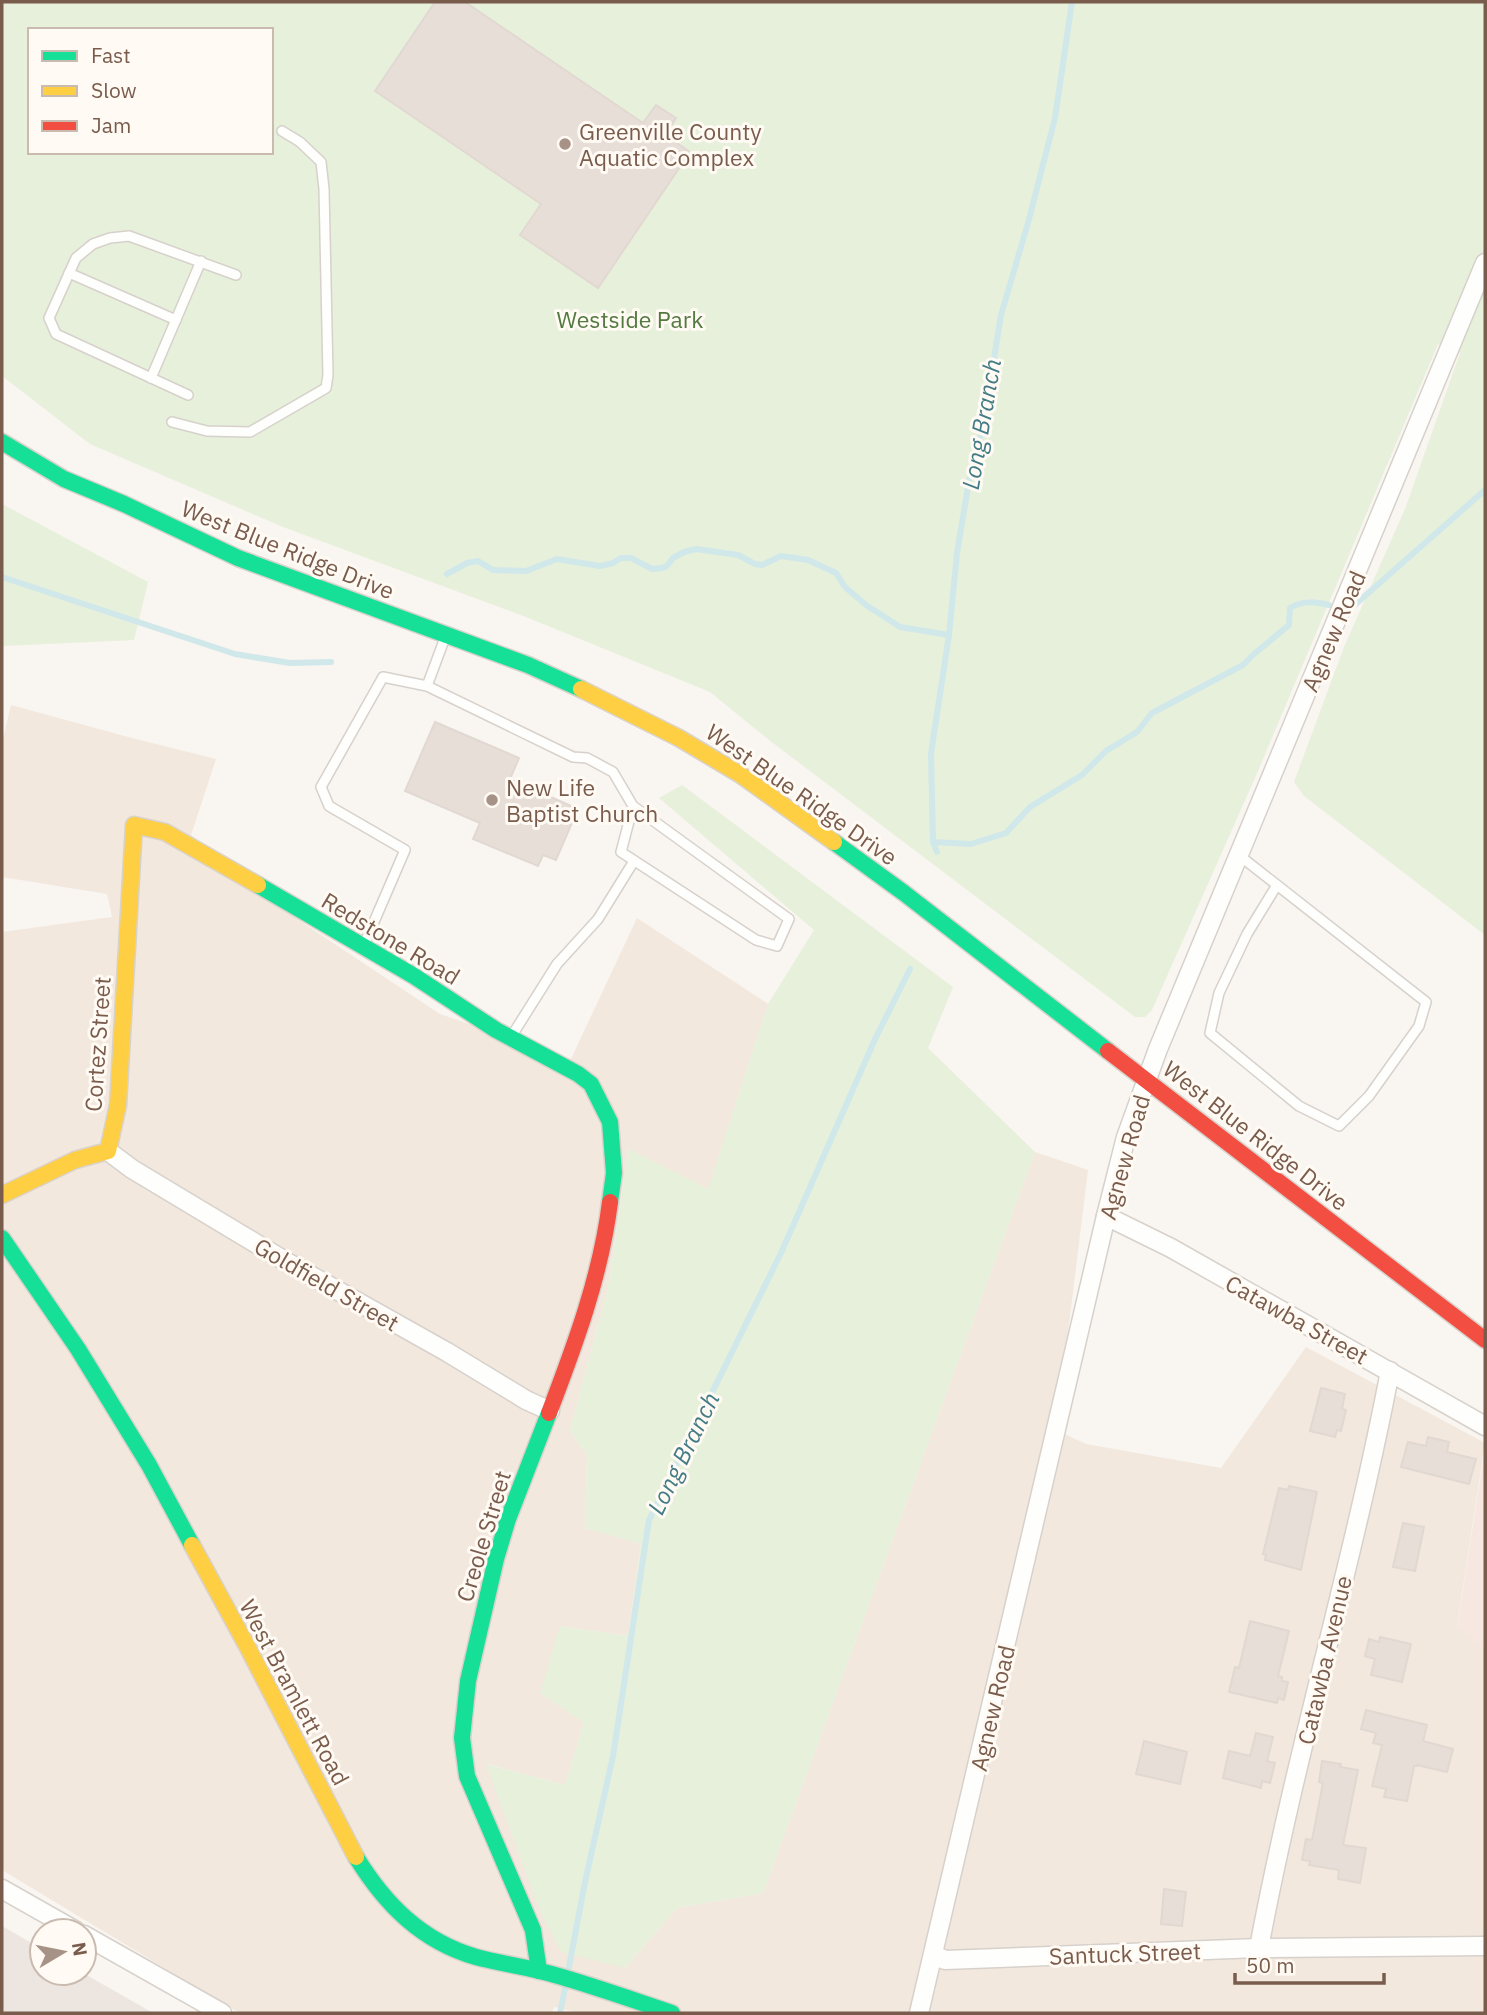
<svg xmlns="http://www.w3.org/2000/svg" width="1487" height="2015" viewBox="0 0 1487 2015" font-family="'IBM Plex Sans',sans-serif">
<style>
.residential{fill:#f2e8de}
.commercial{fill:#f6e8e1}
.industrial{fill:#ede5e0}
.green{fill:#e7f0db;fill-rule:evenodd}
.lines{fill:none;stroke-linecap:round;stroke-linejoin:round}
.stream{stroke:#d0e8ea;stroke-width:6}
.building{fill:#e6ded7;stroke:#e2d8d2;stroke-width:2}
.lane-casing{stroke:#d7d1cb;stroke-width:12}
.street-casing{stroke:#d7d1cb;stroke-width:21}
.fast-casing{stroke:#d9d2cb;stroke-width:19}
.slow-casing{stroke:#d9d2cb;stroke-width:19}
.jam-casing{stroke:#d9d2cb;stroke-width:19}
.lane{stroke:#fefefd;stroke-width:9}
.street{stroke:#fefefd;stroke-width:18}
.fast{stroke:#16e098;stroke-width:16}
.slow{stroke:#ffcf43;stroke-width:16}
.jam{stroke:#f24e42;stroke-width:16}
.poi-dot{fill:#a69286;stroke:#fffaf3;stroke-width:2.5}
.labels{text-anchor:middle;dominant-baseline:central;stroke-width:6;stroke-linejoin:round;paint-order:stroke}
.poi-label{font-size:23px;fill:#7a5c4d;stroke:#fffaf3;text-anchor:start}
.park-label{font-size:23px;fill:#537a41;stroke:#fffaf3}
.street-label{font-size:23px;fill:#7a5c4d;stroke:#fffaf3}
.water-label{font-size:24px;font-style:italic;fill:#437c86;stroke:#fffaf3}
</style>
<rect width="100%" height="100%" fill="#f9f5f0"/>
<polygon class="residential" points="11,705 128,737 216,759 191,835 279,907 440,1014 571,1059 637,918 768,1004 708,1190 628,1149 609,1284 570,1431 587,1455 585,1528 641,1543 628,1636 560,1626 584,1723 565,1785 487,1764 625,1968 677,1908 763,1893 1035,1152 1088,1170 1056,1430 1086,1444 1221,1468 1306,1347 1485,1443 1457,1626 1485,1649 1485,2013 579,2013 554,2007 552,2013 239,2013 2,1870 2,932 112,917 107,894 2,877 2,743"/>
<polygon class="commercial" points="1485,1448 1485,1649 1457,1627"/>
<polygon class="industrial" points="2,1926 42,1949 42,1973 83,1973 153,2013 2,2013"/>
<g class="green">
<path d="M2,2H1485V935L1304,796L1294,782L1344,647L1405,509L1460,353L1438,344L1258,771L1152,1010L1145,1017H1135L769,740L710,692L526,617L283,527L90,444L2,376ZM30,30H271V152H30Z"/>
<polygon points="2,504 148,582 134,640 2,646"/>
<polygon points="682,785 953,987 928,1048 1035,1152 763,1893 677,1908 625,1968 561,1952 538,1906 486,1764 565,1785 584,1723 540,1693 560,1626 628,1636 641,1544 585,1528 587,1455 570,1431 609,1284 628,1149 708,1189 768,1004 814,930 659,798"/>
</g>
<g class="lines">
<g class="stream">
<polyline points="447,574 467,563 478,561 493,570 526,571 557,559 600,566 613,563 621,558 631,558 652,569 662,568 667,566 673,558 684,552 696,549 738,555 755,564 762,565 781,556 808,560 836,573 845,587 866,605 900,627 949,635"/>
<polyline points="2,577 235,654 290,663 331,662"/>
<polyline points="1349,610 1485,490"/>
<path d="M933,842L971,844L1006,833L1030,807L1082,775L1106,751L1137,732L1152,713L1243,665L1254,654L1289,625L1290,608C1302,600 1316,602 1329,605"/>
<polyline points="937,852 933,842 931,753 949,635 957,553 969,481 983,426 1001,315 1028,223 1055,118 1072,2"/>
<polyline points="568,1972 585,1882 613,1756 649,1520 781,1253 876,1037 910,969"/>
<polyline points="560,2013 566,1983"/>
</g>
</g>
<g class="building">
<polygon points="435,2 465,2 643,123 656,105 676,118 665,135 690,152 598,288 520,235 541,204 375,91"/>
<polygon points="435,722 519,758 510,779 578,809 556,860 543,855 538,866 473,839 480,823 405,791"/>
<polygon points="1321,1388 1345,1394 1342,1409 1346,1410 1341,1431 1337,1430 1335,1437 1310,1431"/>
<polygon points="1428,1437 1449,1442 1447,1452 1476,1459 1469,1484 1401,1467 1408,1442 1426,1446"/>
<polygon points="1289,1486 1317,1492 1301,1570 1265,1560 1266,1555 1263,1554 1279,1488 1288,1490"/>
<polygon points="1403,1523 1424,1527 1415,1571 1393,1567"/>
<polygon points="1250,1621 1289,1631 1278,1676 1282,1677 1282,1681 1288,1682 1284,1700 1278,1698 1277,1703 1229,1692 1235,1667 1239,1668"/>
<polygon points="1380,1637 1411,1644 1402,1682 1371,1675 1375,1659 1365,1656 1369,1639 1379,1642"/>
<polygon points="1366,1710 1427,1725 1423,1741 1453,1749 1447,1772 1417,1765 1417,1766 1414,1766 1407,1801 1384,1797 1386,1789 1372,1786 1382,1745 1373,1743 1376,1733 1361,1729"/>
<polygon points="1256,1733 1273,1737 1267,1761 1275,1763 1270,1783 1262,1781 1261,1788 1223,1778 1229,1751 1250,1756"/>
<polygon points="1144,1741 1187,1752 1180,1784 1136,1774"/>
<polygon points="1322,1761 1341,1764 1340,1767 1358,1770 1343,1845 1366,1848 1360,1883 1338,1879 1339,1870 1309,1865 1310,1861 1302,1860 1306,1839 1312,1840 1323,1783 1319,1782"/>
<polygon points="1164,1889 1186,1892 1182,1926 1161,1924"/>
</g>
<g class="lines">
<g class="lane-casing">
<g id="lane">
<polyline points="69,273 176,320"/>
<polyline points="151,378 201,261"/>
<polyline points="188,395 56,334 49,318 76,258 93,244 110,238 129,236 236,275"/>
<polyline points="172,422 207,431 250,432 326,388 328,375 324,189 321,162 300,142 282,131"/>
<polyline points="427,686 446,635"/>
<polyline points="1240,856 1426,1002 1419,1026 1369,1096 1339,1126 1299,1106 1210,1033 1219,993 1247,934 1277,885"/>
<polyline points="364,945 405,850 329,806 321,787 383,677 427,686 573,757 587,758 613,772 633,806 789,919 777,946 756,940 621,852 633,806"/>
<polyline points="511,1037 557,964 598,919 634,861"/>
</g>
</g>
<g class="street-casing">
<g id="street">
<polyline points="108,1151 132,1169 285,1261 447,1352 526,1400 550,1411"/>
<polyline points="1106,1216 1171,1248 1485,1426"/>
<polyline points="2,1889 76,1931"/>
<polyline points="84,1935 222,2013"/>
<path d="M1259,1948C1295,1754 1353,1565 1390,1371"/>
<polyline points="934,1955 945,1960 1259,1948 1485,1946"/>
<polyline points="919,2013 1106,1216 1126,1137 1158,1049 1485,263"/>
</g>
</g>
<g class="fast-casing">
<g id="fast">
<polyline points="2,442 64,479 124,504 238,558 528,665 581,689"/>
<polyline points="834,842 904,893 1108,1051"/>
<polyline points="258,885 414,976 496,1030 578,1074 591,1084 610,1122 614,1173 610,1202"/>
<polyline points="2,1238 78,1349 149,1465 192,1545"/>
<path d="M356,1857C385,1904 421,1941 476,1957C502,1964 529,1967 555,1975C594,1986 633,2000 672,2013"/>
<polyline points="539,1971 533,1930 467,1776 462,1738 468,1681 496,1559 508,1519 549,1413"/>
</g>
</g>
<g class="slow-casing">
<g id="slow">
<polyline points="581,689 679,738 741,775 834,842"/>
<polyline points="2,1195 75,1160 108,1151 118,1105 134,825 165,832 258,885"/>
<polyline points="192,1545 247,1646 356,1857"/>
</g>
</g>
<g class="jam-casing">
<g id="jam">
<polyline points="1108,1051 1485,1340"/>
<path d="M549,1413C575,1345 601,1275 610,1202"/>
</g>
</g>
<use href="#lane" class="lane"/>
<use href="#street" class="street"/>
<use href="#fast" class="fast"/>
<use href="#slow" class="slow"/>
<use href="#jam" class="jam"/>
</g>
<g class="poi-dot">
<circle cx="565" cy="144" r="7"/>
<circle cx="492" cy="800" r="7"/>
</g>
<g class="labels">
<g class="poi-label">
<text x="579" y="131">Greenville County<tspan x="579" dy="26">Aquatic Complex</tspan></text>
<text x="506" y="787">New Life<tspan x="506" dy="26">Baptist Church</tspan></text>
</g>
<g class="park-label">
<text x="630" y="319">Westside Park</text>
</g>
<g class="street-label">
<text transform="translate(288 549) rotate(22)">West Blue Ridge Drive</text>
<text transform="translate(1333 631) rotate(-67)">Agnew Road</text>
<text transform="translate(802 794) rotate(35)">West Blue Ridge Drive</text>
<text transform="translate(391 938) rotate(31)">Redstone Road</text>
<text transform="translate(97 1044) rotate(-86)">Cortez Street</text>
<text transform="translate(1256 1135) rotate(38)">West Blue Ridge Drive</text>
<text transform="translate(1124 1157) rotate(-74)">Agnew Road</text>
<text transform="translate(327 1284) rotate(30)">Goldfield Street</text>
<text transform="translate(1297 1319) rotate(29)">Catawba Street</text>
<text transform="translate(483 1536) rotate(-73)">Creole Street</text>
<text transform="translate(1324 1660) rotate(-77)">Catawba Avenue</text>
<text transform="translate(295 1692) rotate(62)">West Bramlett Road</text>
<text transform="translate(992 1708) rotate(-77)">Agnew Road</text>
<text transform="translate(1125 1953) rotate(-2)">Santuck Street</text>
</g>
<g class="water-label">
<text transform="translate(981 424) rotate(-80)">Long Branch</text>
<text transform="translate(683 1453) rotate(-64)">Long Branch</text>
</g>
</g>
<rect width="1487" height="2015" fill="none" stroke="#7a5c4d" stroke-width="7"/>
<rect x="28" y="28" width="245" height="126" fill="#fffaf3" stroke="#cabbb1" stroke-width="2"/>
<rect x="42" y="51" width="35" height="10" fill="#16e098" stroke="#cabbb1" stroke-width="2"/>
<text x="91" y="63" font-size="21" fill="#7a5c4d">Fast</text>
<rect x="42" y="86" width="35" height="10" fill="#ffcf43" stroke="#cabbb1" stroke-width="2"/>
<text x="91" y="98" font-size="21" fill="#7a5c4d">Slow</text>
<rect x="42" y="121" width="35" height="10" fill="#f24e42" stroke="#cabbb1" stroke-width="2"/>
<text x="91" y="133" font-size="21" fill="#7a5c4d">Jam</text>
<g transform="translate(63 1952) rotate(80)"><circle r="33" fill="#fffaf3" stroke="#cabbb1" stroke-width="2"/>
<path d="M0-5L12 26L0 18L-12 26Z" fill="#a69286"/>
<text y="-10" font-size="19" font-weight="bold" text-anchor="middle" fill="#7a5c4d">N</text>
</g>
<path d="M1235 1973v10h149v-10" fill="none" stroke="#7a5c4d" stroke-width="3.5"/>
<text x="1246" y="1973" font-size="21" fill="#7a5c4d" stroke="#fffaf3" stroke-width="5" paint-order="stroke">50 m</text>
</svg>
